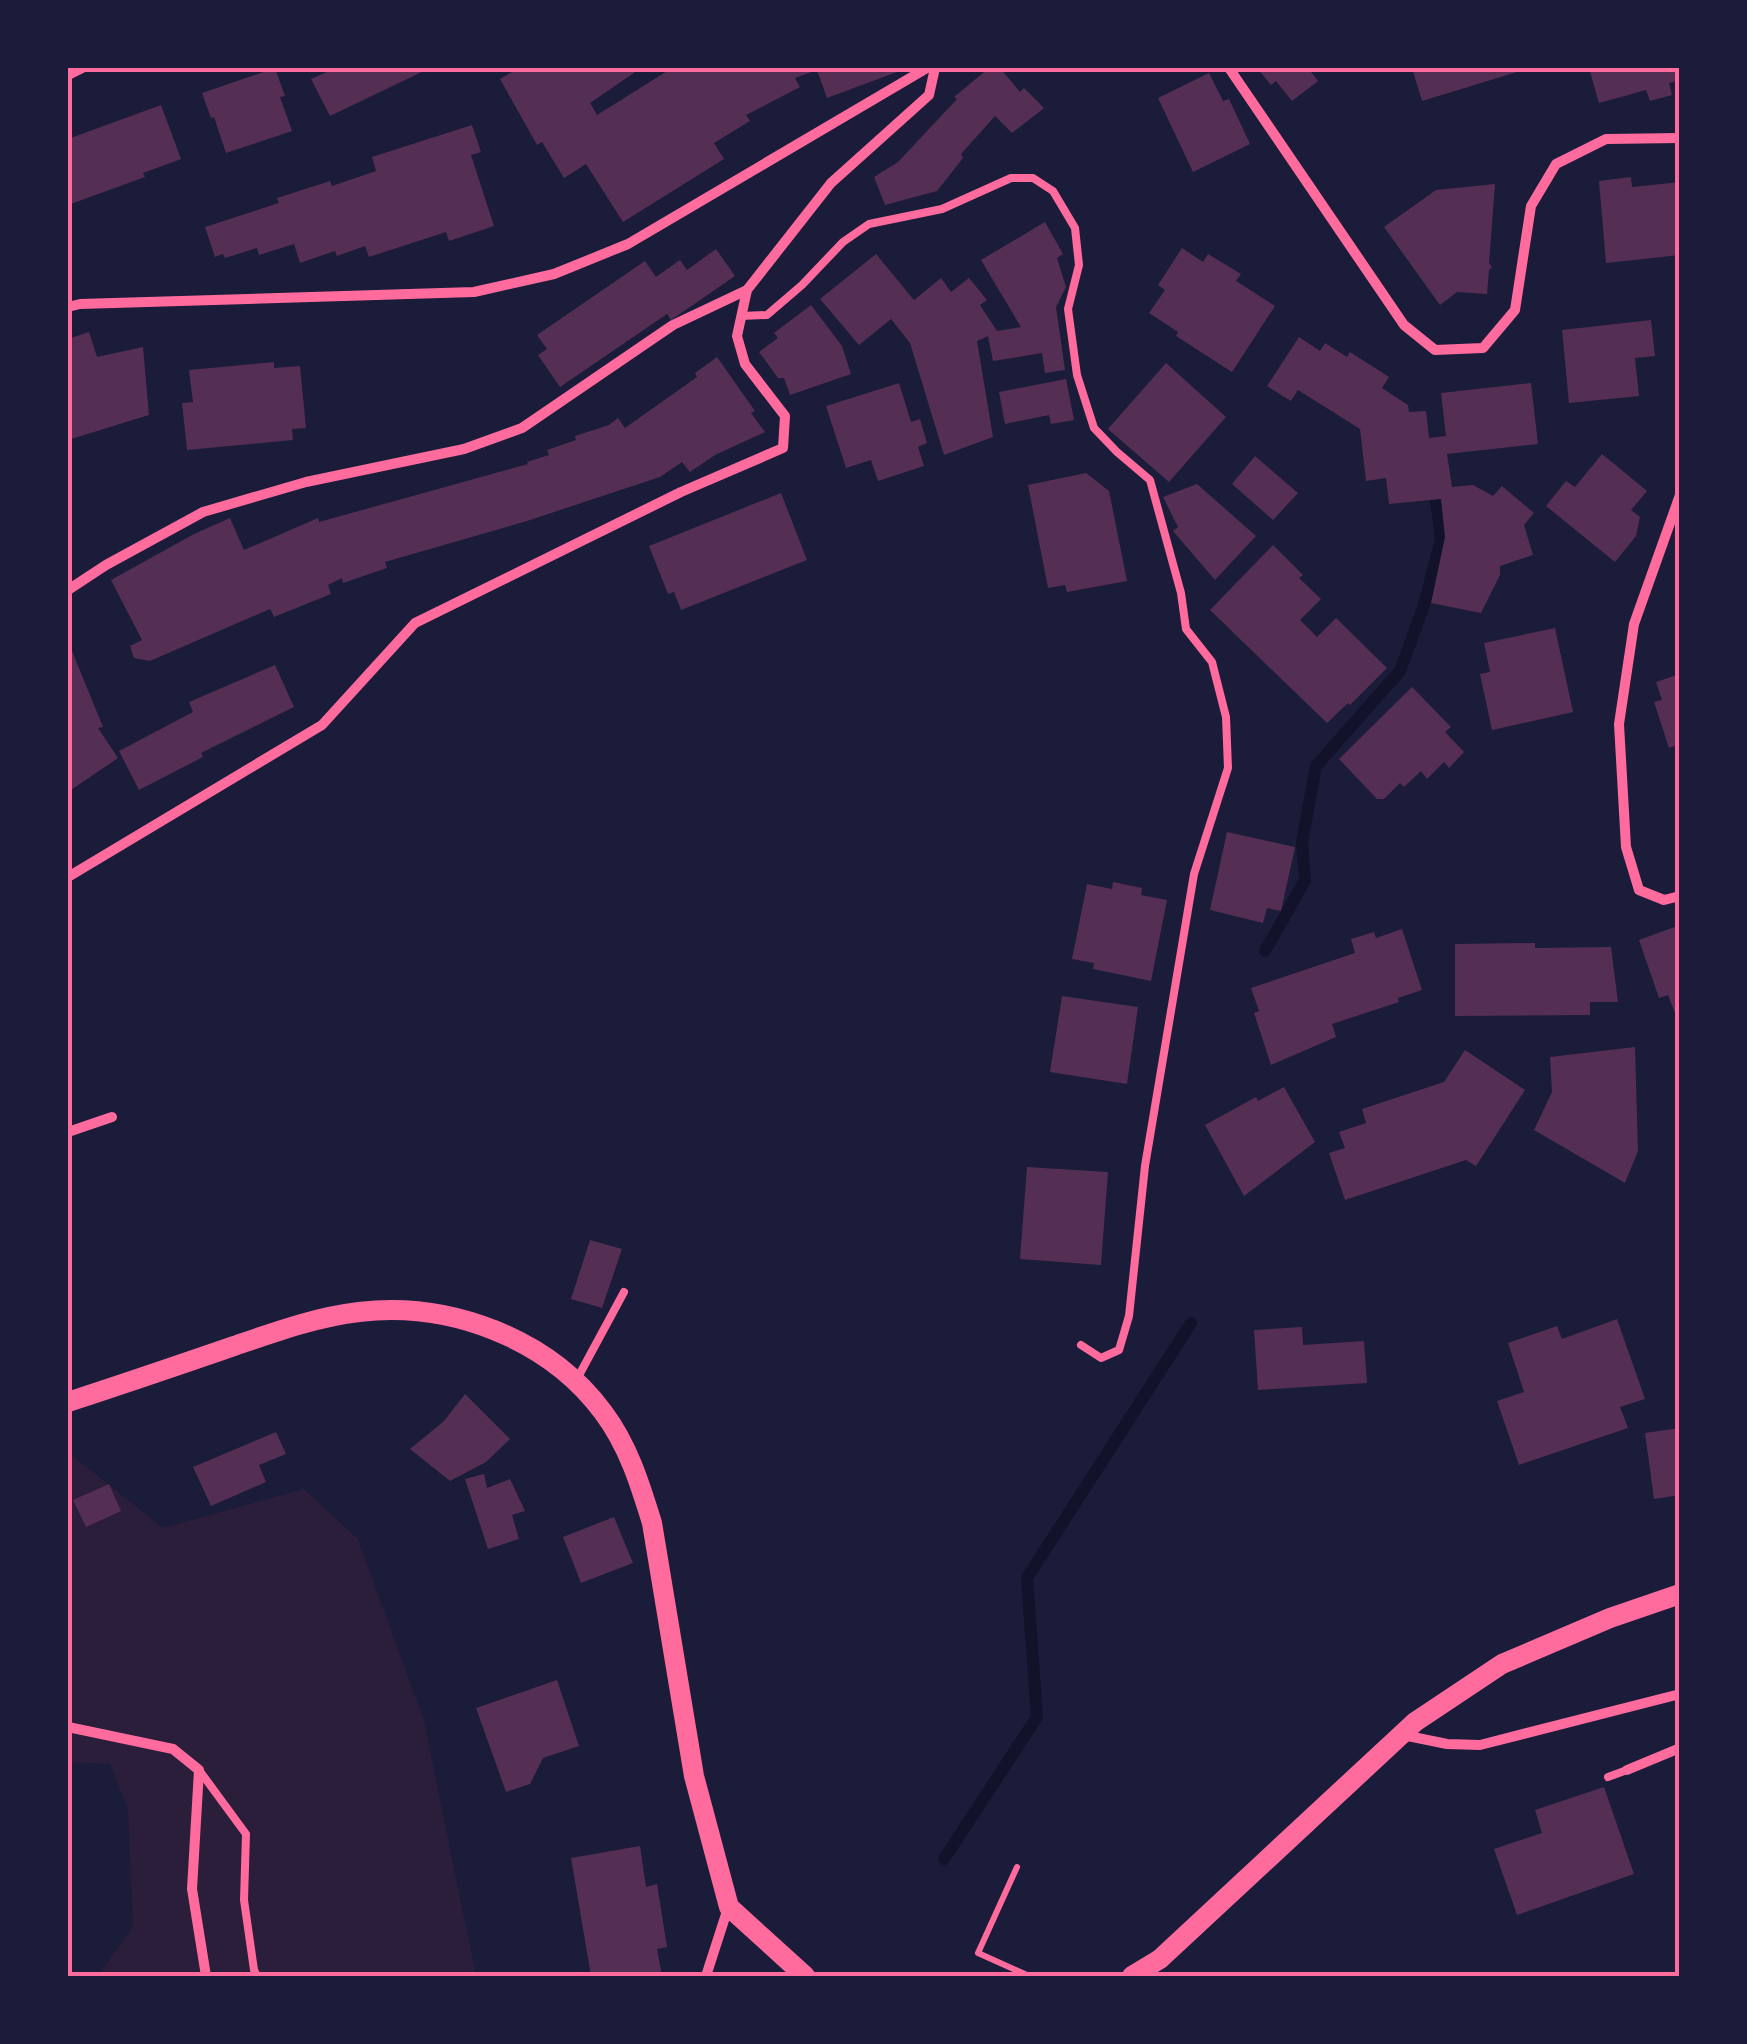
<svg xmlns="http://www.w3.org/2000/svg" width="1747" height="2044" viewBox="0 0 1747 2044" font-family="Barlow,sans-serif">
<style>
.green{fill:#2a1e3b}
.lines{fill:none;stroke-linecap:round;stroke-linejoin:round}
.stream{stroke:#12122b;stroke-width:12}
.building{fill:#542f53}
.path{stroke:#ff6b9d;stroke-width:6}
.service{stroke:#ff6b9d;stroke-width:8}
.minor{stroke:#ff6b9d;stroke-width:10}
.secondary{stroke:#ff6b9d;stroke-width:20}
.neatline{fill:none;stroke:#ff6b9d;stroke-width:4}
</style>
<rect width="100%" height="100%" fill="#1b1b3a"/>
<polygon class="green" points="68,1452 163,1528 304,1489 358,1539 424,1721 476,1976 98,1976 133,1926 128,1809 110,1764 68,1762"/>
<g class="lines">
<g class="stream">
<polyline points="1265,951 1305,880 1302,842 1316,766 1400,671 1424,605 1441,539 1436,500"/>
<polyline points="944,1859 1037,1717 1027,1578 1191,1323"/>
</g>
</g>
<g class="building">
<polygon points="275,68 285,96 280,97 292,131 226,153 214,117 211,118 202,93"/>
<polygon points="336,68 430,68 330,116 311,79"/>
<polygon points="519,68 641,68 590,103 597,115 672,68 895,68 897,72 827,98 817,70 795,78 800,87 746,115 750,121 714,143 724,159 623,222 586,164 564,178 542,142 537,145 500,79"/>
<polygon points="989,68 1000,68 1020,92 1024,88 1044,108 1012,133 995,116 961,154 963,158 937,191 885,205 874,177 898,162 957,99 954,97"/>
<polygon points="1257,68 1308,68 1318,81 1292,101 1276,81 1271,85"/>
<polygon points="1412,68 1530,68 1422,101"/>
<polygon points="1589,68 1680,68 1680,80 1669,83 1672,95 1650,101 1646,90 1599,103"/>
<polygon points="1209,73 1223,101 1229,99 1250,144 1193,172 1158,98"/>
<polygon points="161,105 181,159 143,173 145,177 68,205 68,139"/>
<polygon points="472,125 481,152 471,155 494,226 449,241 446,232 369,257 365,246 337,256 335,251 300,263 294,244 259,255 257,248 225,258 223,254 215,257 205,227 279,203 277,198 330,181 332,186 376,171 372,157"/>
<polygon points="1631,177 1632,187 1680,182 1680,255 1606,263 1599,181"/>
<polygon points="1495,184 1489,263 1492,267 1489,270 1487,294 1457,292 1440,305 1384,227 1436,190"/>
<polygon points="1045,222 1063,254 1057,258 1066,287 1056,307 1065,370 1045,373 1042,353 993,361 988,336 977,341 993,437 944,455 910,343 891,319 859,345 820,299 876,254 914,300 941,278 951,292 969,278 987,300 980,305 997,331 1021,327 981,260"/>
<polygon points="1182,248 1203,262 1208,254 1241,274 1236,281 1275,306 1232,372 1176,336 1178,332 1149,313 1165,290 1158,285"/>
<polygon points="716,249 735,276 671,320 667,314 560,387 538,355 547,349 537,335 645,261 656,277 680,260 687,270"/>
<polygon points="811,305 842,346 851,374 790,395 784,378 778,378 759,352 778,338 774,333"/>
<polygon points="1651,320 1655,356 1635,358 1639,396 1569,403 1562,330"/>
<polygon points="89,332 97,357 143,347 149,415 68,440 68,339"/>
<polygon points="1299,337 1320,351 1325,343 1347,357 1350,352 1389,377 1382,388 1408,405 1409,412 1426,411 1429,438 1446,436 1441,393 1531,383 1538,444 1447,454 1452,487 1473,485 1493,496 1502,486 1534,513 1524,525 1533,555 1500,566 1500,575 1481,613 1431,603 1445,537 1441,499 1389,504 1386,478 1366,481 1360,429 1298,390 1291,401 1267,386"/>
<polygon points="717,357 755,411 751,413 765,432 715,455 690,472 682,462 660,477 527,521 385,562 387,568 343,583 342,578 328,585 331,594 274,617 270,609 150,661 134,658 130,646 142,640 111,580 194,534 230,518 244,550 318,518 319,522 528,464 527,462 549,455 547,450 576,440 575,436 609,425 618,418 625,428 697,377 695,373"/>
<polygon points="274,362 274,368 300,366 306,428 292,429 293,440 187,450 182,403 193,402 189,370"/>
<polygon points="1166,363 1226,417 1169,482 1108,429"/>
<polygon points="1066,379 1074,420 1051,424 1049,415 1005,424 999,392"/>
<polygon points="899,383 911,422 920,419 927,443 918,447 924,466 878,481 871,460 846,468 826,406"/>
<polygon points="1602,454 1647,491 1631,510 1640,517 1636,536 1615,562 1546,506 1566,481 1575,487"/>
<polygon points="1255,456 1298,493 1273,520 1232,484"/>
<polygon points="1086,473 1109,491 1127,581 1067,592 1065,585 1048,588 1028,485"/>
<polygon points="1197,484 1256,536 1215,580 1173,531 1178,527 1163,497"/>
<polygon points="781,493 807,560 681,610 674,592 668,594 649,546"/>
<polygon points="1273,545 1303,575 1299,578 1321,599 1300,620 1317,637 1336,618 1387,668 1350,705 1348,703 1327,723 1210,610"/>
<polygon points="1555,628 1573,712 1492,730 1480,674 1490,672 1484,643"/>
<polygon points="72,651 103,727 98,728 118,758 68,792 68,653"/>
<polygon points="275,665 294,707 201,753 203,757 139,790 119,751 193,712 189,702"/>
<polygon points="1680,674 1680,744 1669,748 1654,702 1662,700 1656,682"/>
<polygon points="1412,687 1451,727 1445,732 1464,752 1449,768 1444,762 1427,779 1421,771 1404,787 1400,783 1384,799 1377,799 1339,759"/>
<polygon points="1227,832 1295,847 1281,911 1267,908 1263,923 1210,910"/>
<polygon points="1113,882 1142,888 1141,895 1167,900 1151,981 1093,969 1094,963 1072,959 1087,884 1112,889"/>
<polygon points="1680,925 1680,1012 1675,1013 1668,995 1659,998 1639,940"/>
<polygon points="1402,929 1422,990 1398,998 1399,1002 1332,1024 1336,1037 1271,1065 1254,1013 1259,1011 1251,988 1355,953 1351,939 1374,932 1376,938"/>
<polygon points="1535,943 1535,948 1611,947 1618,1002 1590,1002 1590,1015 1455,1016 1455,944"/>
<polygon points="1062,996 1138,1007 1127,1084 1050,1072"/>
<polygon points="1635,1047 1638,1151 1625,1183 1534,1130 1552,1092 1550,1057"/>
<polygon points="1465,1050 1525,1090 1476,1166 1466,1160 1345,1200 1329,1153 1345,1148 1339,1132 1366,1123 1362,1109 1444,1082"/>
<polygon points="1284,1087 1315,1142 1244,1196 1205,1125 1256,1097 1258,1101"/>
<polygon points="1027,1167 1108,1172 1101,1265 1020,1259"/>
<polygon points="590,1240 622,1249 602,1308 571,1299"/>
<polygon points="1617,1319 1645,1399 1620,1407 1628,1428 1519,1465 1497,1401 1524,1392 1508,1343 1557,1326 1562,1339"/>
<polygon points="1302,1327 1303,1345 1364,1341 1367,1383 1258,1390 1254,1330"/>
<polygon points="465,1394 510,1439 486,1462 450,1481 410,1449 444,1421"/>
<polygon points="1680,1428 1680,1495 1654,1499 1645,1433"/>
<polygon points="276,1432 286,1454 259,1465 266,1482 211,1506 193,1467"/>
<polygon points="484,1474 487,1488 510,1479 525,1511 512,1515 519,1539 488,1549 465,1479"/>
<polygon points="109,1484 121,1511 86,1527 73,1500"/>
<polygon points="614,1517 633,1563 581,1583 563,1537"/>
<polygon points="557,1680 579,1746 543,1758 530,1784 506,1792 476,1708"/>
<polygon points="1604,1787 1634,1874 1517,1915 1494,1849 1542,1833 1535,1810"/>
<polygon points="640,1846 646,1887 657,1884 667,1947 657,1949 662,1976 591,1976 571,1858"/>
</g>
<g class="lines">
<polyline class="path" points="1017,1867 978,1953 1029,1976"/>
<g class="service">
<polyline points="741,316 767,315 802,285 843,242 869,224 942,209 1011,178 1033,178 1053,191 1075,228 1079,265 1068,309 1077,375 1094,428 1117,452 1150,480 1181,593 1186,629 1212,662 1226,717 1228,768 1194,874 1145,1166 1129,1316 1119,1350 1101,1358 1081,1345"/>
<polyline points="577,1379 624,1292"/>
<polyline points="199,1770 246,1834 244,1900 254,1970 257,1976"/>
<polyline points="1608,1777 1627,1770"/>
</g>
<g class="minor">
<polyline points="1229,68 1404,325 1435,350 1483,348 1515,310 1531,206 1556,164 1606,139 1680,138"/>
<polyline points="68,75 82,68"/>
<polyline points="68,307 80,304 474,292 554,274 628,244 927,68"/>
<polyline points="1680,495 1634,624 1619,724 1626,847 1639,890 1664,900 1680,896"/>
<polyline points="68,590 106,565 203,512 306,482 464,449 522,428 673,325 747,290 831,183 929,95 935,68"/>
<polyline points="68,877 322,725 415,623 681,492 783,448 785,416 745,364 737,336 747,290"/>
<polyline points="68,1132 112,1117"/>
<polyline points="68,1727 173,1749 199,1770 192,1889 206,1976"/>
<polyline points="1403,1735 1447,1744 1480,1745 1680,1694"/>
<polyline points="1627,1770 1680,1748"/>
<polyline points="706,1976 728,1908"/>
</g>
<g class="secondary">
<path d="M68,1402C123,1384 179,1365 234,1346C275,1332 316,1317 359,1312C449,1301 548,1338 603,1412C628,1445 640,1484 652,1523L694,1776L729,1907L805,1976"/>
<polyline points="1132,1976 1160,1959 1415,1722 1502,1664 1610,1618 1680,1594"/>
</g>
</g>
<rect width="1747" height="2044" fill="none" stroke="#1b1b3a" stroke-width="140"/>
<rect x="70" y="70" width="1607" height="1904" class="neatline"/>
</svg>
